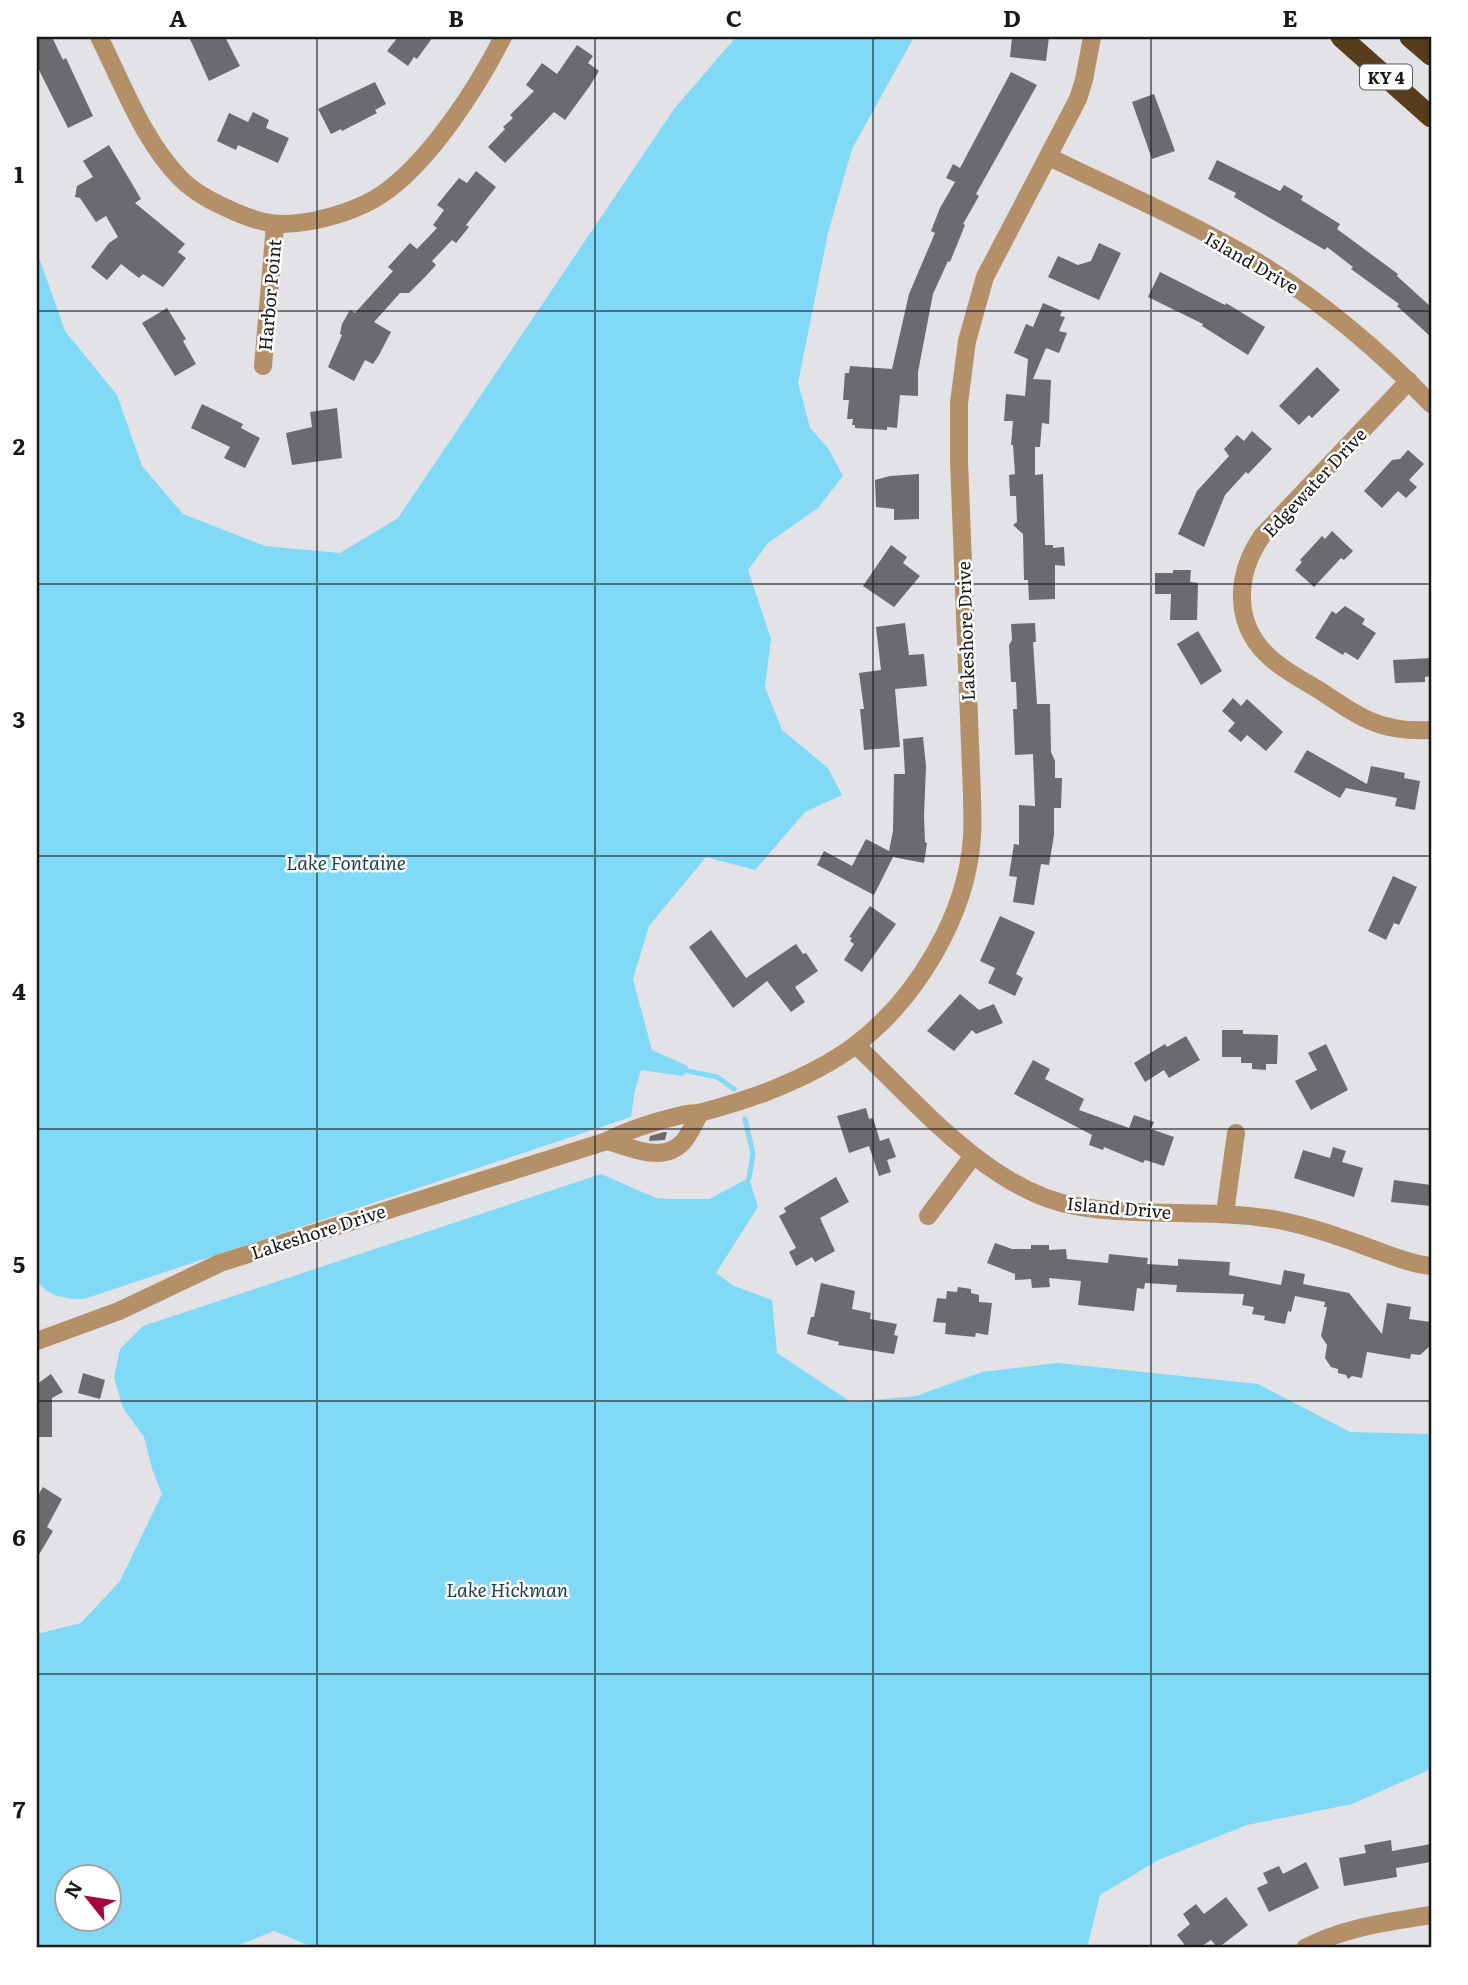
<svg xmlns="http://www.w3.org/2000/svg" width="1468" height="1985" viewBox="0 0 1468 1985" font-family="Literata,serif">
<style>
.water{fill:#81d9f8;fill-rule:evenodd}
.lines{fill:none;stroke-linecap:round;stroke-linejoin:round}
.stream{stroke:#81d9f8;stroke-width:5}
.building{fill:#6b6a6e}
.minor{stroke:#b48f68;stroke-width:18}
.motorway{stroke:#583c1b;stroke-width:21}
.grid{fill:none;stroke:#181819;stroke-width:2;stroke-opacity:0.55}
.labels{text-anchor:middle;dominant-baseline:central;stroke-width:5;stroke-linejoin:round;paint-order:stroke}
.shield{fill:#fff;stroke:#5d5d5e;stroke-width:2}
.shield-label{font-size:16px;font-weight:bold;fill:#181819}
.street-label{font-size:18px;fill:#181819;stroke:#fff}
.water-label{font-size:19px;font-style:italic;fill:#1c4451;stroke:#fff}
.neatline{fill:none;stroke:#181819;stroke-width:2.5}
.grid-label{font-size:23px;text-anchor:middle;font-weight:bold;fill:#181819}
</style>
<rect width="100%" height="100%" fill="#e2e2e7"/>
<g class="water">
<path d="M736,37H914L852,149L828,233L798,383L810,428L828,448L843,476L818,508L768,543L748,570L771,639L765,687L782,730L828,768L842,795L805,812L755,870L706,857L649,926L633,979L652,1050L688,1066V1071L682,1076L641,1070L635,1090L631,1117L84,1299C65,1299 49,1297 37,1281V252L65,331L117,395L142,466L183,514L265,546L340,553L398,518L674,109Z"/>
<path d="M601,1174L656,1198L671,1199H709L749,1178L758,1207L716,1273L734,1286L772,1300L777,1353L851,1402L916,1396L982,1372L1057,1363L1258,1384L1350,1432L1431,1434V1769L1352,1804L1247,1825L1158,1860L1100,1895L1087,1948H315L274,1931L232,1948H37V1634L81,1623L120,1581L162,1494L152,1469L144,1437L123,1408L114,1378L120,1349L143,1326ZM66,1876H108V1918H66Z"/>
</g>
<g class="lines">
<g class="stream">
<polyline points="688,1071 717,1077 734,1089"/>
<polyline points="745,1119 753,1154 749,1178"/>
</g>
</g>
<g class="building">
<polygon points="37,37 52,37 63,60 66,58 93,116 68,128 37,66"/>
<polygon points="189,37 225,37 240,66 209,81"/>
<polygon points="398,37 433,37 417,59 414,57 408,66 387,51"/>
<polygon points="1012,37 1049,37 1046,61 1010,57"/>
<polygon points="577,45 593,56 588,63 599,71 589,87 565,120 554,112 505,163 488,147 505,129 503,127 513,118 510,115 534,91 526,85 542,63 557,74"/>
<polygon points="1011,72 1037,85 976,194 979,196 963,224 965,225 950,262 948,261 933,294 918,372 918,396 900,395 897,428 887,427 887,430 855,428 855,425 852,425 853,419 847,419 849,400 843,400 845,373 849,373 850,366 892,369 909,294 935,233 931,231 940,208 955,182 946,178 953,164 960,168"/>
<polygon points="375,82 386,104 375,110 377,113 342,131 341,129 331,134 318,109"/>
<polygon points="1154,94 1175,151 1152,159 1132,102"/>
<polygon points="253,112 269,120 266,128 289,138 278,163 238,145 236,150 217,141 229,113 248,122"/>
<polygon points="109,145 141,199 135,203 185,244 178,252 186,258 163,287 143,274 139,278 121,264 107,280 91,267 109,243 118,237 106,216 96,222 80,198 75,197 77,186 93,177 83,161"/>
<polygon points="1217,160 1280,191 1284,185 1303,196 1301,200 1340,224 1337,229 1398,274 1397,276 1431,307 1431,337 1397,306 1399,304 1351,269 1353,267 1327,247 1325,250 1234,197 1236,193 1208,179"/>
<polygon points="476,171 496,187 466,225 469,227 456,243 452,240 432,261 436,265 426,276 409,293 400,293 374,322 391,332 379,355 373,364 365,360 354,381 328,367 342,335 340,334 342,324 350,310 355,313 393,271 388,267 410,243 417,249 437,228 433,225 444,210 437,205 459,178 467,183"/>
<polygon points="1099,243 1121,253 1099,300 1048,277 1058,256 1078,265 1091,261"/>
<polygon points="1160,272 1225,305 1226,303 1265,327 1248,355 1202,326 1203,324 1148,297"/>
<polygon points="1043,303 1062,311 1060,316 1065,317 1059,331 1067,333 1059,353 1046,348 1033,379 1051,380 1049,424 1042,423 1040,447 1035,447 1035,475 1043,474 1045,545 1053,545 1053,548 1064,547 1065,566 1055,565 1055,599 1029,600 1028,580 1024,580 1023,534 1013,525 1017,522 1016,496 1010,496 1009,475 1015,474 1013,445 1011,445 1013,421 1004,421 1006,394 1025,396 1028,359 1014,353 1026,324 1033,327"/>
<polygon points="167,308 186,339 183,341 196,364 175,376 142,323"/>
<polygon points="1317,367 1340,390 1312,418 1309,415 1299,425 1279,406"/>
<polygon points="202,404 243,424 241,428 260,438 245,468 224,458 230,447 191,428"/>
<polygon points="337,408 342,458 292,465 286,433 312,427 310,412"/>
<polygon points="1252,431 1272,449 1248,474 1246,472 1225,495 1204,547 1178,534 1197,491 1229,456 1224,449 1237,435 1244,441"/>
<polygon points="1408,450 1424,464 1409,480 1417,487 1406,498 1398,491 1382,508 1364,491 1392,460 1400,459"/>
<polygon points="919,474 919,519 894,520 894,509 876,507 875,480 890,476"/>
<polygon points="1332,531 1353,551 1344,560 1341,558 1314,587 1295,570 1302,562 1300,560 1322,536 1325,539"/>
<polygon points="891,545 907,557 903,563 920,576 894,607 863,586"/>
<polygon points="1173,570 1191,570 1190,582 1198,583 1197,620 1170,620 1171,594 1155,594 1155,573 1173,573"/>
<polygon points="1345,606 1365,619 1362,624 1376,633 1358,660 1345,652 1343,655 1315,638 1332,611 1336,614"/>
<polygon points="905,623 909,655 924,654 927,686 895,689 900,747 864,750 860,709 864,709 859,673 881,670 876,627"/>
<polygon points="1035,623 1036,642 1033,642 1037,704 1050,704 1051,752 1055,761 1055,778 1062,778 1061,808 1054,808 1054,835 1049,865 1041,864 1034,905 1013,902 1017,877 1009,876 1014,844 1019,845 1019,805 1035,806 1033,754 1015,755 1013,709 1017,709 1016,682 1011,682 1009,645 1012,640 1011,624"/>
<polygon points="1198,631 1222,671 1201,685 1177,644"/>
<polygon points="1431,658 1431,676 1425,677 1425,682 1395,683 1393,660"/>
<polygon points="1233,698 1241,706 1247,699 1283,732 1266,751 1247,735 1241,742 1228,731 1235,723 1222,711"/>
<polygon points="923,737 926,766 924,816 925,842 927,843 924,863 893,857 874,895 817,865 824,851 852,866 866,839 889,851 893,831 894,774 905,774 903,739"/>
<polygon points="1307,750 1367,784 1371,766 1405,773 1404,778 1420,781 1415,810 1395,806 1397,798 1346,788 1340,798 1294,772"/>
<polygon points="1393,876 1417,887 1399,925 1394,923 1386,940 1368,931"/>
<polygon points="870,906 896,924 862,972 844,960 854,944 850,941 852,938 849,937"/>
<polygon points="1000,916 1035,932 1016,974 1023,978 1015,996 988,983 995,968 980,961"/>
<polygon points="711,930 746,978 796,944 803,954 806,953 818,971 795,987 805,1002 791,1012 767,981 733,1008 689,947"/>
<polygon points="960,994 979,1010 994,1004 1003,1023 976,1034 972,1030 954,1051 927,1031"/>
<polygon points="1222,1030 1243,1030 1243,1034 1278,1035 1277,1064 1266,1064 1266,1070 1252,1069 1252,1063 1241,1063 1241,1057 1222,1057"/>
<polygon points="1186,1036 1200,1060 1169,1078 1164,1070 1145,1082 1134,1063 1165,1044 1167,1047"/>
<polygon points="1326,1044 1348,1090 1311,1110 1295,1081 1317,1070 1308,1053"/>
<polygon points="1033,1060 1050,1069 1045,1079 1084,1099 1079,1110 1129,1128 1134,1115 1154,1122 1151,1129 1174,1137 1164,1166 1145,1160 1143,1163 1104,1147 1103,1150 1089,1145 1092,1135 1014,1094"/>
<polygon points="866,1108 869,1119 873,1118 880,1141 889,1138 896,1157 887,1160 891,1172 879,1176 869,1146 849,1153 837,1116"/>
<polygon points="664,1132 667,1132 665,1140 649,1141 650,1136"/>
<polygon points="1333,1147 1346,1151 1342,1162 1363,1168 1354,1197 1294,1178 1303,1150 1330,1158"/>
<polygon points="836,1177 849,1202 820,1218 835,1251 815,1262 812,1257 796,1266 789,1252 796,1248 779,1216 786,1212 784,1208"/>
<polygon points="1394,1180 1431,1185 1431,1206 1391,1202"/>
<polygon points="995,1243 1012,1249 1031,1249 1031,1245 1049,1245 1049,1250 1066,1249 1067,1259 1108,1263 1109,1254 1148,1258 1147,1264 1178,1266 1178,1259 1230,1262 1229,1275 1281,1285 1284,1270 1305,1274 1303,1284 1349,1293 1382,1334 1387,1303 1411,1307 1409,1319 1431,1322 1430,1346 1420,1355 1411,1354 1410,1359 1367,1352 1362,1378 1352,1376 1348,1379 1346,1375 1338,1373 1338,1369 1331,1367 1325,1358 1327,1345 1321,1336 1327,1307 1324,1307 1325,1302 1295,1296 1291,1312 1288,1311 1285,1324 1264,1320 1265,1316 1252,1314 1254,1307 1242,1305 1244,1294 1176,1292 1177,1285 1145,1283 1144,1289 1137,1288 1134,1311 1078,1305 1081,1281 1049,1278 1050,1287 1032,1288 1031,1279 1015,1280 1015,1274 987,1263"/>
<polygon points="821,1283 855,1291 852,1309 871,1313 870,1319 897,1324 894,1335 898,1336 894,1354 838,1345 839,1342 807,1334 811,1317 814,1317"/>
<polygon points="958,1287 971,1289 971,1293 979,1295 979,1302 992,1303 988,1335 976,1333 975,1337 945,1334 946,1323 933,1322 937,1298 946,1299 947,1291 957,1292"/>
<polygon points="83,1373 105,1380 100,1399 78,1393"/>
<polygon points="51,1374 63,1392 52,1398 52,1437 37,1437 37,1384"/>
<polygon points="43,1487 62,1499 47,1527 53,1531 37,1558 37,1497"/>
<polygon points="1391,1840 1392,1851 1431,1844 1431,1862 1396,1868 1397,1877 1344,1886 1339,1858 1366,1853 1364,1845"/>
<polygon points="1306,1862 1319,1888 1269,1912 1257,1888 1268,1883 1263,1873 1279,1866 1283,1874"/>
<polygon points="1226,1897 1248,1925 1218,1948 1211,1940 1199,1948 1187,1948 1177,1935 1190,1924 1183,1914 1196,1904 1204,1914"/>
</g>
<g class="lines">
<g class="minor">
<path d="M99,37C123,84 143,141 181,179C197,195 219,205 240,214C269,226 286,226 317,220C339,215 361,208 381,195C429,163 477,88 503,37"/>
<path d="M1049,157C1117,190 1190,222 1254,260C1320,300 1377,348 1431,404"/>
<polyline points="263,366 275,225"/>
<path d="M1409,381L1262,536C1234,577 1233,628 1274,661C1287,672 1304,681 1319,690C1360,717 1380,733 1431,730"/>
<path d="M856,1045C916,1102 991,1192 1076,1206C1143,1218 1212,1208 1278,1220C1309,1226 1341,1237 1370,1248C1390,1255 1410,1264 1431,1266"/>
<path d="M607,1141C630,1147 663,1164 683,1142C690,1134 695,1122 700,1113"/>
<polyline points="1225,1213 1236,1133"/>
<polyline points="928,1216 973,1156"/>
<path d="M37,1341L119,1311L220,1263L607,1141C630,1129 657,1121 682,1115C689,1113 696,1114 703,1112C725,1106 748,1099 769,1091C799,1079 829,1065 854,1046C916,1000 967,915 972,837C973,823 972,809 972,795L959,461V403L967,341L985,277L1078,99L1084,80L1092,37"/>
<path d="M1305,1948C1344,1927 1389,1922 1431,1915"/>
</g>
<g class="motorway">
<polyline points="1341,37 1431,117"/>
<polyline points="1410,37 1431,55"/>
</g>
</g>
<path class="grid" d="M317,37V1948M595,37V1948M873,37V1948M1151,37V1948M37,311H1431M37,584H1431M37,856H1431M37,1129H1431M37,1401H1431M37,1674H1431"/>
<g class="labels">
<rect class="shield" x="1360" y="64.5" width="52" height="25" rx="5"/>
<g class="shield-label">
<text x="1386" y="77">KY 4</text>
</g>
<g class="street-label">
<text transform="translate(1252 262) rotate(30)">Island Drive</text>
<text transform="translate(269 295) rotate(-85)">Harbor Point</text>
<text transform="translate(1314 482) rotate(-47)">Edgewater Drive</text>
<text transform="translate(965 631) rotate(-92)">Lakeshore Drive</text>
<text transform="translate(1119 1207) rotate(5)">Island Drive</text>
<text transform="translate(318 1231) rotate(-18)">Lakeshore Drive</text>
</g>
<g class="water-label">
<text x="346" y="862">Lake Fontaine</text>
<text x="507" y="1589">Lake Hickman</text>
</g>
</g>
<rect width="1468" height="1985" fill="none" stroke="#ffffff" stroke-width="77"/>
<g transform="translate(88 1898) rotate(300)"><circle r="33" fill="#ffffff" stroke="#a3a3a3" stroke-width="2"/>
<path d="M0-5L12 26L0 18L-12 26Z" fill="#a3073b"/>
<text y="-10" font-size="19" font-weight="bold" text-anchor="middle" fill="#181819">N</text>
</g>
<rect x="38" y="38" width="1392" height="1908" class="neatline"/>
<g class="grid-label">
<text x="178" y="27">A</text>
<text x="456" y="27">B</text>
<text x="734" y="27">C</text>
<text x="1012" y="27">D</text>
<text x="1290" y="27">E</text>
<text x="19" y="183">1</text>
<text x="19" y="455">2</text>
<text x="19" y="728">3</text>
<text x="19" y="1000">4</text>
<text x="19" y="1273">5</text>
<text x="19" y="1546">6</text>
<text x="19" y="1818">7</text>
</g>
</svg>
